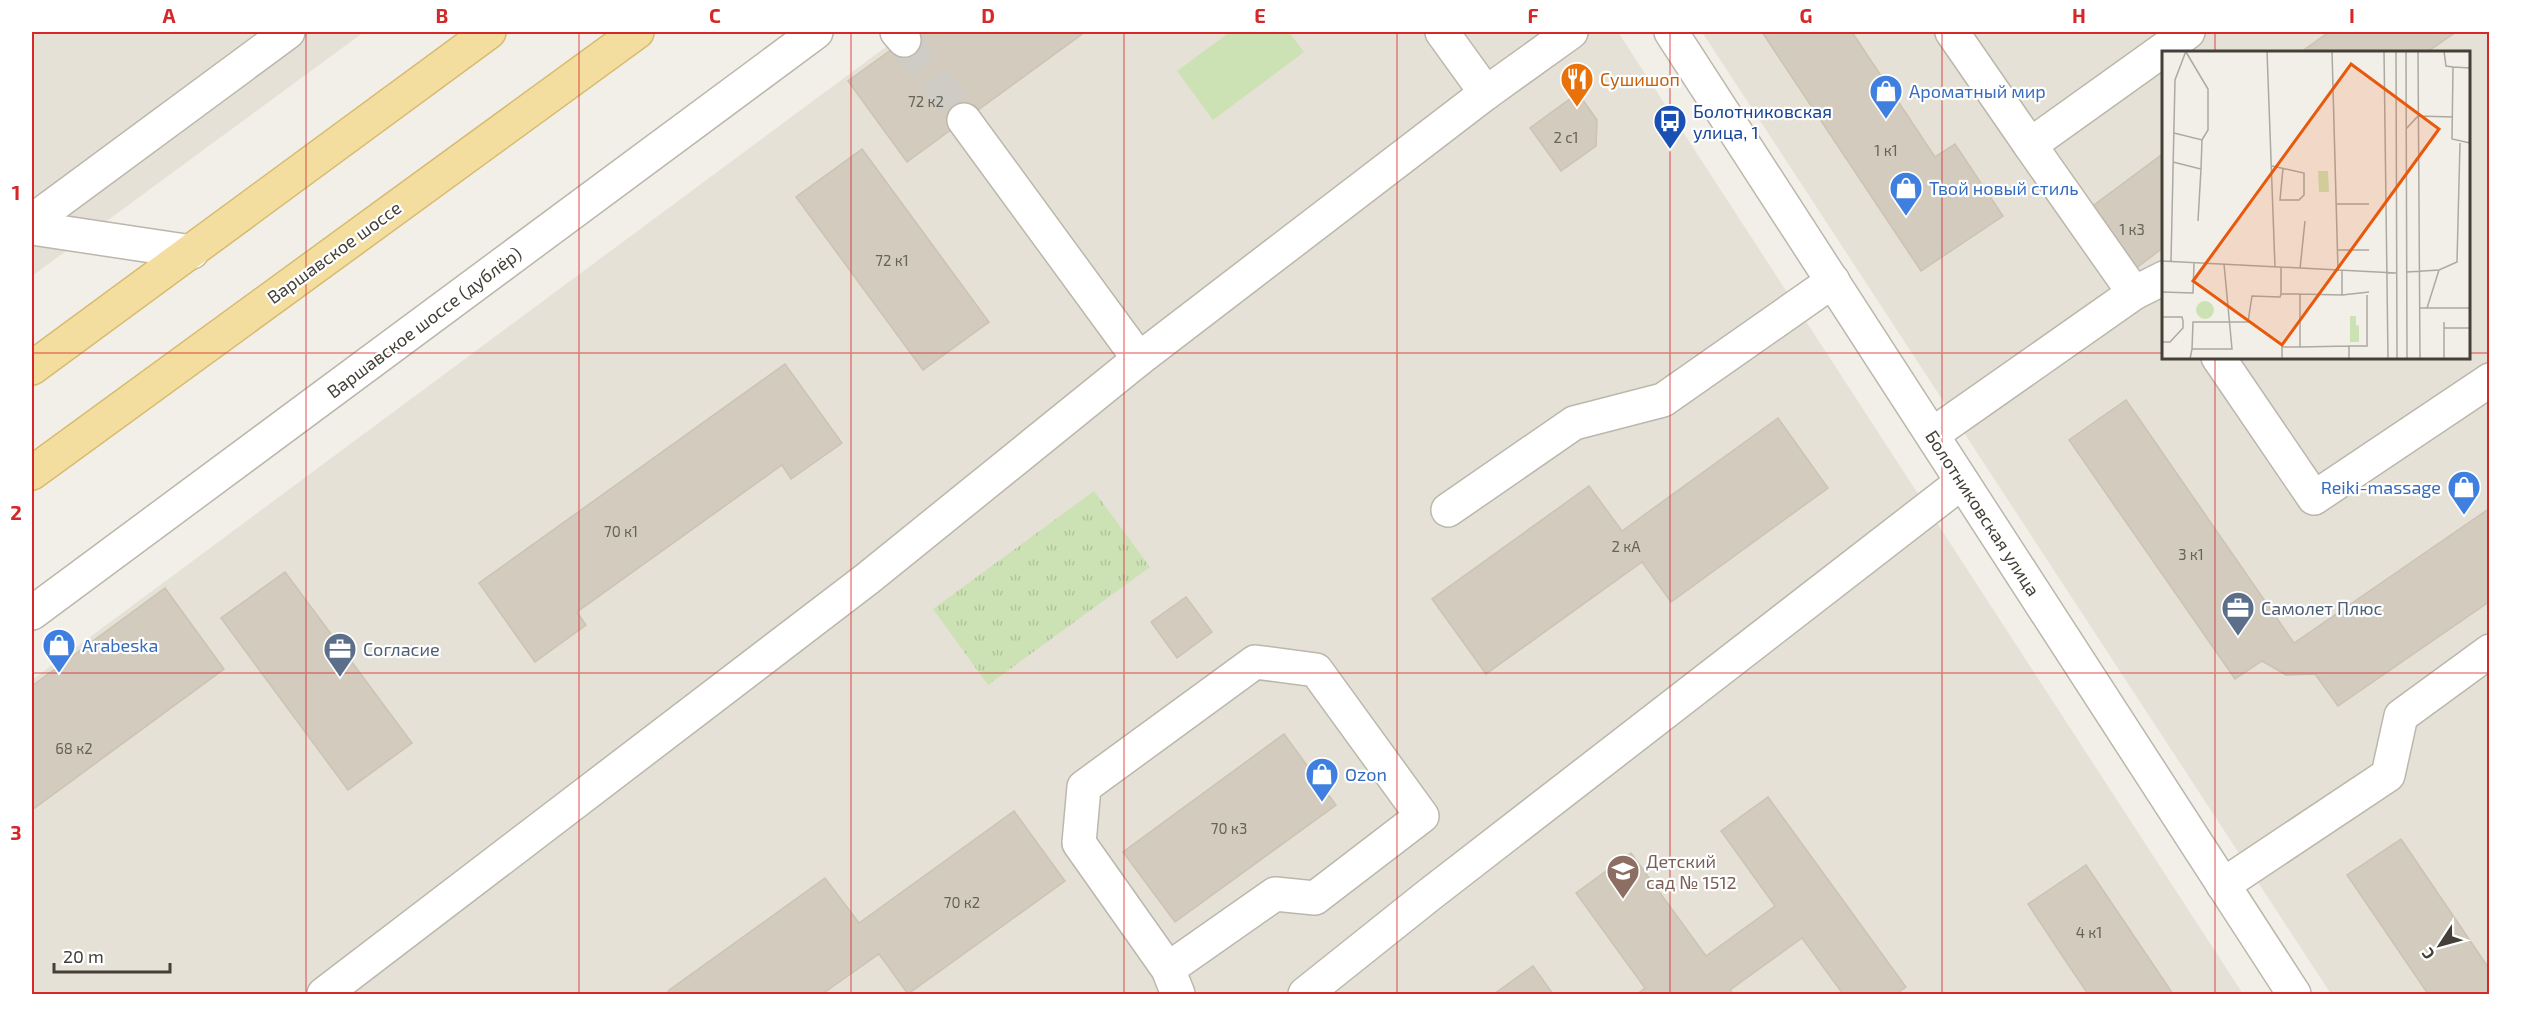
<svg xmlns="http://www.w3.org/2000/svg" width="2521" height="1026" viewBox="0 0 2521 1026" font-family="'Exo 2',sans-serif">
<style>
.residential{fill:#e5e1d6;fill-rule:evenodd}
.park{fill:url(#park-tufts)}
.pitch{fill:#cce2b4}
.building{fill:#d2cbbe;stroke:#ccc3b2;stroke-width:1.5}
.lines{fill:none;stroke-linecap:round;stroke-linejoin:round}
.minor-tunnel{stroke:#cfccc5;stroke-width:33;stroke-dasharray:33 16;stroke-linecap:butt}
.minor-casing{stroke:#bcb7ab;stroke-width:36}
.major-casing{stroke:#d7bb70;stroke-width:36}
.minor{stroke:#fff;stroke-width:33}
.major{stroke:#f4de9f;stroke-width:33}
.grid{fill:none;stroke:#d62828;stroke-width:1.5;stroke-opacity:0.55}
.labels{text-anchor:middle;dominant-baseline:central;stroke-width:4.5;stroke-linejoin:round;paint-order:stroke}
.number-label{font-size:15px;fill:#686359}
.food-label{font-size:18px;fill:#c56008;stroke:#fff;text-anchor:start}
.shop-label{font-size:18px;fill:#366cbe;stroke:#fff;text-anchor:start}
.transit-label{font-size:18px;fill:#164399;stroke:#fff;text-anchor:start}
.street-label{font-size:18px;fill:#444037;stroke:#fff}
.service-label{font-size:18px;fill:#4e5e75;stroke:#fff;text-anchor:start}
.education-label{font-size:18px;fill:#785e54;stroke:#fff;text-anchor:start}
.inset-road{fill:none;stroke:#aca9a1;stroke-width:1.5}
.view{fill:#e8590c;fill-opacity:0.15;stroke:#e8590c;stroke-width:3}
.inset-edge{fill:none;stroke:#444037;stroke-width:3}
.neatline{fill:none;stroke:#d62828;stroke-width:2}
.grid-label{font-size:20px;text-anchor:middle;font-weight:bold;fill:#d62828}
</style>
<defs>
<pattern id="park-tufts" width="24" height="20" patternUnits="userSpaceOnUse" patternTransform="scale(1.5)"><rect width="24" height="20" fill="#cce2b4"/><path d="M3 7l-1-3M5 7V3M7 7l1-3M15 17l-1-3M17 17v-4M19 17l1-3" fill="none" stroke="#b0c39b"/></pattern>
</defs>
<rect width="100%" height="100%" fill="#f2efe8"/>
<g class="residential">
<polygon points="32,32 364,32 32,276"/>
<polygon points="906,32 1618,32 2243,994 32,994 32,680"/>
<path d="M1702,32H2489V994H2331ZM2164,52H2468V357H2164Z"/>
</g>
<polygon class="park" points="1094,491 1150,567 988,685 933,609"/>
<polygon class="pitch" points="1230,32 1289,32 1304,52 1213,120 1177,71"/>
<g class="building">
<polygon points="916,32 1085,32 907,162 848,81"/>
<polygon points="1762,32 1852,32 1935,157 1955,144 2003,216 1921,271"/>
<polygon points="2329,32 2456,32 2427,52 2301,52"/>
<polygon points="1578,93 1597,120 1596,146 1561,171 1530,128"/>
<polygon points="862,149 989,322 923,370 796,197"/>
<polygon points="2164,153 2164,247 2131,272 2086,211"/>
<polygon points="785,364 842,443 791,479 782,465 577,612 586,625 535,662 479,583"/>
<polygon points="2126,400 2294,643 2490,508 2490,601 2338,706 2315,674 2286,675 2262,661 2235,679 2069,440"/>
<polygon points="1778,418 1828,488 1671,602 1642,562 1486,674 1432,599 1589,486 1622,531"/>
<polygon points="285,572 412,743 348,790 221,618"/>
<polygon points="165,588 224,669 32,810 32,686"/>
<polygon points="1186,597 1212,632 1177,658 1151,622"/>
<polygon points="1284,734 1336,805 1175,922 1123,852"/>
<polygon points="1768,797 1906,987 1896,994 1843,994 1802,938 1730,990 1733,994 1637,994 1645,988 1576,893 1631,853 1706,956 1775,906 1721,831"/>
<polygon points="1014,811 1065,881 908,994 879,954 822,994 670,994 668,991 825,878 859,923"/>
<polygon points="2401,839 2490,970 2490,994 2428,994 2347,875"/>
<polygon points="2086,865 2173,994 2088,994 2065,960 2028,904"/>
<polygon points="1533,966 1553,994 1494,994"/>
</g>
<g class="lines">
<polyline class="minor-tunnel" points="904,40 964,120"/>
<g class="minor-casing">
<g id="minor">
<polyline points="897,32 904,40"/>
<polyline points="1442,32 1486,93"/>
<polyline points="1671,32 2294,994"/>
<polyline points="1952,32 2030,145"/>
<polyline points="964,120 1139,359"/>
<polyline points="32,221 288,32"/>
<polyline points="32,228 192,252"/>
<polyline points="2134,293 2164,278"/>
<polyline points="2218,357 2314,498 2490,380"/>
<polyline points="1933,434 2134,293 2030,145 2188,32"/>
<polyline points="1448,510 1574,423 1663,400 1833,281"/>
<polyline points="32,613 816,32"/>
<polyline points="2223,885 2388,775 2401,716 2490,651"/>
<polyline points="1168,969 1275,894 1315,898 1422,816 1316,670 1255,662 1084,787 1079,843 1168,969 1178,994"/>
<polyline points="324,994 867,579 1139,359 1486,93 1571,32"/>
<polyline points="1305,994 1429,895 1962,482"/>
</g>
</g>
<g class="major-casing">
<g id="major">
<polyline points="32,368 489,32"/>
<polyline points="32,473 637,32"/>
</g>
</g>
<use href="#minor" class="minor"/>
<use href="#major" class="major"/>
</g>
<path class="grid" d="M306,32V994M579,32V994M851,32V994M1124,32V994M1397,32V994M1670,32V994M1942,32V994M2215,32V52M32,353H2164M2468,353H2490M2215,357V994M32,673H2490"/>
<defs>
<g id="restaurant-pin" transform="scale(1.725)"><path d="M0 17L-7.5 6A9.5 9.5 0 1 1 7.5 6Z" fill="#e8710a" stroke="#fff"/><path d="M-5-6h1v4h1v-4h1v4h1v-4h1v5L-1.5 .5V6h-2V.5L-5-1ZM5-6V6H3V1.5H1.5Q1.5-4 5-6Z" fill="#fff"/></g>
<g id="shop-pin" transform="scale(1.725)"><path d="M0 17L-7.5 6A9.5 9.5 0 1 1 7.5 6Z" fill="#3f7fe0" stroke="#fff"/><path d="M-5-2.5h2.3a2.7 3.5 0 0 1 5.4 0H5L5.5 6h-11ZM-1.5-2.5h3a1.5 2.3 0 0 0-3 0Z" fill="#fff"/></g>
<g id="bus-pin" transform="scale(1.725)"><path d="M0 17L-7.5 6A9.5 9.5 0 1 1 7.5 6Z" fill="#1a4fb4" stroke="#fff"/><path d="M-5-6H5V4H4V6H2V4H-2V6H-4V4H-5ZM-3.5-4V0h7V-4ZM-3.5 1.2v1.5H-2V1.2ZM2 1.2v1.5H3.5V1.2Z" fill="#fff"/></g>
<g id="office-pin" transform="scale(1.725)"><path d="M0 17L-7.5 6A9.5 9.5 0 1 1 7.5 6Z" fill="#5c6f8a" stroke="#fff"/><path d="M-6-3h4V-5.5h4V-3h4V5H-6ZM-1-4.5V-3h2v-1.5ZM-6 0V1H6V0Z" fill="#fff"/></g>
<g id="school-pin" transform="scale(1.725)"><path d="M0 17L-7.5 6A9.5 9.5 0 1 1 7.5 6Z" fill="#8d6e63" stroke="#fff"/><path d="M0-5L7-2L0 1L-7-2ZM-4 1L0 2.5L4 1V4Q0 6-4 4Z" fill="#fff"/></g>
</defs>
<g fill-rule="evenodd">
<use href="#restaurant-pin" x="1577" y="79"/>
<use href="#shop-pin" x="1886" y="91"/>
<use href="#bus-pin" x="1670" y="121"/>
<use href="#shop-pin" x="1906" y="188"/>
<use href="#shop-pin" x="2464" y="487"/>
<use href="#office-pin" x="2238" y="608"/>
<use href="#shop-pin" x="59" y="645"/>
<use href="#office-pin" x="340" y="649"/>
<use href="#shop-pin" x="1322" y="774"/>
<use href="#school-pin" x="1623" y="871"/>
</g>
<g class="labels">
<g class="number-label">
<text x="926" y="101">72 к2</text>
<text x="1566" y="137">2 с1</text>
<text x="1886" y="150">1 к1</text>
<text x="2132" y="229">1 к3</text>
<text x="892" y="260">72 к1</text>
<text x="621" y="531">70 к1</text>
<text x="1626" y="546">2 кА</text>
<text x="2191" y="554">3 к1</text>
<text x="74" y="748">68 к2</text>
<text x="1229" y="828">70 к3</text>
<text x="962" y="902">70 к2</text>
<text x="2089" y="932">4 к1</text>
</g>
<g class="food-label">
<text x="1600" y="79">Сушишоп</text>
</g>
<g class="shop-label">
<text x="1909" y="91">Ароматный мир</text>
<text x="1929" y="188">Твой новый стиль</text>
<text x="2441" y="487" text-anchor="end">Reiki-massage</text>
<text x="82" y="645">Arabeska</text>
<text x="1345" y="774">Ozon</text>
</g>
<g class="transit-label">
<text x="1693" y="111">Болотниковская<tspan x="1693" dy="21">улица, 1</tspan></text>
</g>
<g class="street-label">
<text transform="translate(334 252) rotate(-36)">Варшавское шоссе</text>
<text transform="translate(424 322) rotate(-37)">Варшавское шоссе (дублёр)</text>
<text transform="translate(1983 513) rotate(57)">Болотниковская улица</text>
</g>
<g class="service-label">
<text x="2261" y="608">Самолет Плюс</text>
<text x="363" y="649">Согласие</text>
</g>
<g class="education-label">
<text x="1646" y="861">Детский<tspan x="1646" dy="21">сад № 1512</tspan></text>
</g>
</g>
<g transform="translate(2162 51)">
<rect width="308" height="308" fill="#f2efe8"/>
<path d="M156,120H166L167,141H157ZM188,265H194V274L197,275V291H188Z" fill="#cce2b4"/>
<path d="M34 259a9 9 0 1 1 18 0a9 9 0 1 1-18 0Z" fill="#cce2b4"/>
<path class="inset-road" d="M105,0L113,216M170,0L176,220M222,0L226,308M234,0L235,308M244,0L245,308M256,0L258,308M282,0L284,15L291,16M308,17L291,16L290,88L308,92M244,78L256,65L291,66M12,82L40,89L46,79V38L24,1M11,111L39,118L36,170M110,115L142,122V144L137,149H118L121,117M39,118L40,89M175,153H207M176,199H207M0,210L234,222M9,210L13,29L24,0M119,217V243H138V296H120V308M138,218L143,170M245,221L277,219L295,211L298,92M0,241L31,242L32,212M138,243L180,244V220M180,244L207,241M258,257H308M265,257L277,219M0,266H20L21,270V277L8,291H0M282,271V308M282,277H308M138,296L187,295M30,298L31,271H86L90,245L118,246L119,243M28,308L30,298H70L62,213M187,308V295H205V244"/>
<path class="view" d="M189,13L277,78L120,294L31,230Z"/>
<rect width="308" height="308" class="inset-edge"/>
</g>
<rect width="2521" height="1026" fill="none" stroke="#ffffff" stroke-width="66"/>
<g transform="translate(2440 945) rotate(234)" stroke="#ffffff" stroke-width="4.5" paint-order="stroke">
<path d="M0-4.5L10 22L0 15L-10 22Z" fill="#444037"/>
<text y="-9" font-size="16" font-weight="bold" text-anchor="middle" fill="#444037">С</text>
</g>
<path d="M54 963v9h116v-9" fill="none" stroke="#444037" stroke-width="3"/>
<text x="63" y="963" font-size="18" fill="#444037" stroke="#ffffff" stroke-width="4.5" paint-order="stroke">20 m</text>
<rect x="33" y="33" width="2455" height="960" class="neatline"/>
<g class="grid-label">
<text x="169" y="23">A</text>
<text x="442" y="23">B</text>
<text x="715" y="23">C</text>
<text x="988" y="23">D</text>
<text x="1260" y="23">E</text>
<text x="1533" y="23">F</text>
<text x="1806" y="23">G</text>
<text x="2079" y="23">H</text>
<text x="2352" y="23">I</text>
<text x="16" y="200">1</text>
<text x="16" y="520">2</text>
<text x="16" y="840">3</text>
</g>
</svg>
